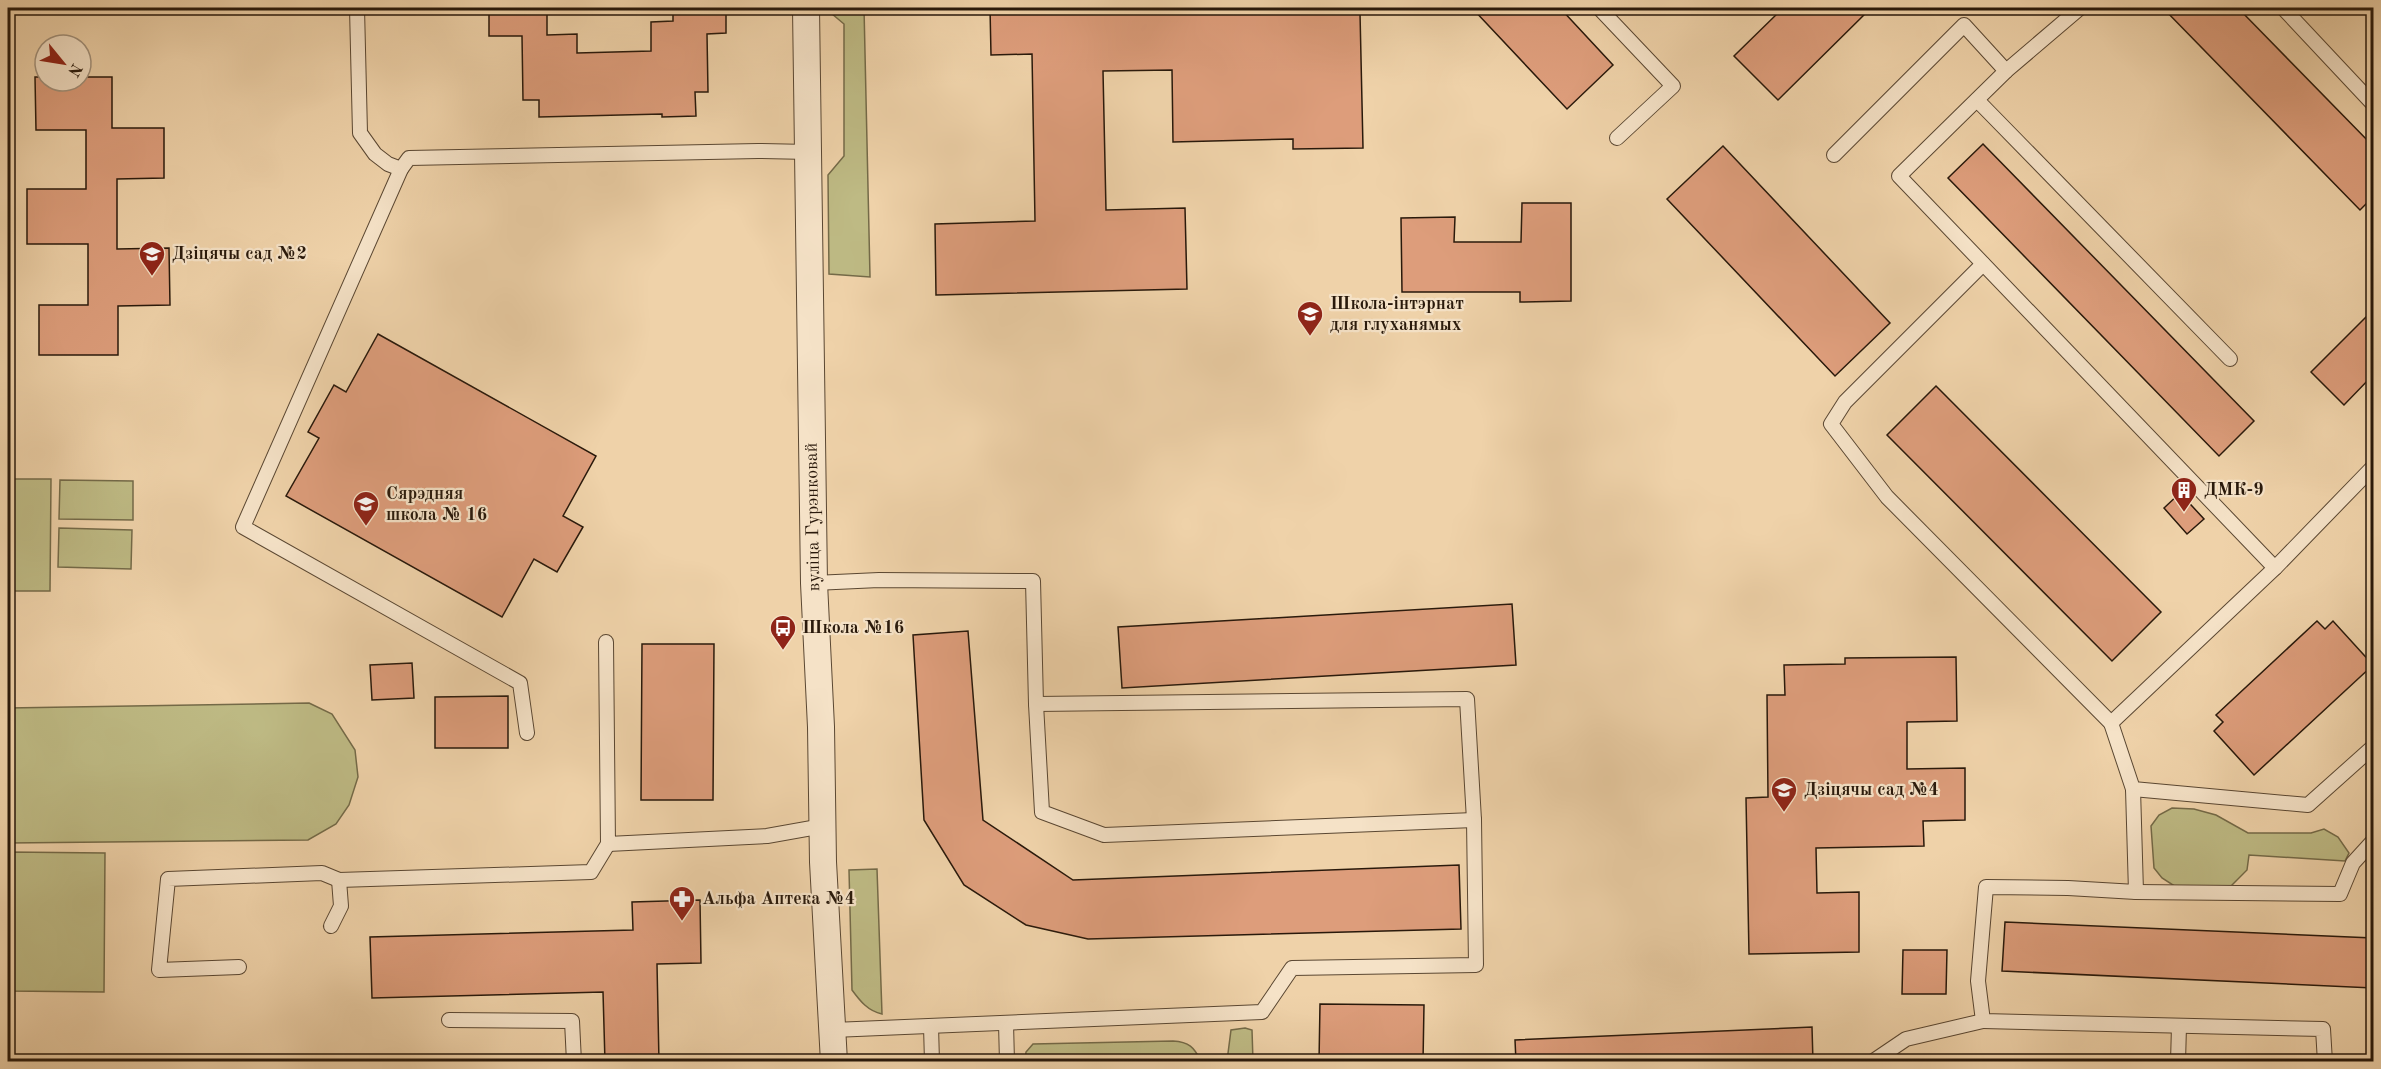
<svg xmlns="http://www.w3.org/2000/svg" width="2381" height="1069" viewBox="0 0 2381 1069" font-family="'Old Standard TT',serif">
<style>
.green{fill:#beba84;stroke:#746a48;stroke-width:1.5}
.building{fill:#dd9d7b;stroke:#29190b;stroke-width:1.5}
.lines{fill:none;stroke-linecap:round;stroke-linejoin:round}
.service-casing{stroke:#5a4732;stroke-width:16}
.minor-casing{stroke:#5a4732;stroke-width:28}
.service{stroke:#f5e2c7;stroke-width:14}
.minor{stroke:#f5e2c7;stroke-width:26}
.labels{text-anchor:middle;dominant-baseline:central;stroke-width:4.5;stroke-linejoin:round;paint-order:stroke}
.poi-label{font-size:18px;font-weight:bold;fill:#29190b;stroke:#f5e2c7;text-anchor:start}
.street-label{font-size:18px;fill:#29190b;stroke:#f5e2c7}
</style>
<rect width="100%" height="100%" fill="#efd2a9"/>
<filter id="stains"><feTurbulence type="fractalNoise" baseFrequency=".00333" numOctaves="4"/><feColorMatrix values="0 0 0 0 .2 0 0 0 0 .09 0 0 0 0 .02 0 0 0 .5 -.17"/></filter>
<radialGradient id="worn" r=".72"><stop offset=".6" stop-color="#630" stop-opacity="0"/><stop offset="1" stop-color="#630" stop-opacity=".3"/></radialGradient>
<g class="green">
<polygon points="825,8 864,8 870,277 829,274 828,175 844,156 844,24"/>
<polygon points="8,479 51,479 50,591 8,591"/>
<polygon points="60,480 133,481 133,520 59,519"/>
<polygon points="59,528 132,530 131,569 58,567"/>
<polygon points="309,703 332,714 355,750 358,777 349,805 336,824 308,840 8,843 8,708"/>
<polygon points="2172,808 2194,809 2216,815 2248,833 2311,833 2324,829 2338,837 2349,853 2345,861 2249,855 2247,870 2228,889 2176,887 2162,878 2154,868 2151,826 2159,815"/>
<polygon points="8,852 105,853 104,992 8,991"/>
<path d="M877,869L882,1014C868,1011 860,1001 852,990L849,870Z"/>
<polygon points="1245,1028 1252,1030 1253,1061 1227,1061 1231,1030"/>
<path d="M1173,1041C1189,1042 1194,1047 1201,1061H1025L1026,1052L1033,1044Z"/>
</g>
<g class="building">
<polygon points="489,8 547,8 547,35 577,34 577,53 651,51 651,22 673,21 673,8 726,8 726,33 707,34 708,92 695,92 696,116 662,117 662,114 539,117 539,100 523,100 522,36 489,36"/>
<polygon points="990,8 1072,8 1072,11 1121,10 1121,8 1187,8 1187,13 1237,12 1237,8 1314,8 1315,14 1360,13 1363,148 1293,149 1293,139 1173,142 1172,70 1103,71 1106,210 1185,208 1187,289 936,295 935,224 1035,221 1032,54 991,55"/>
<polygon points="1472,8 1560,8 1613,65 1567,109"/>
<polygon points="1783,8 1871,8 1778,100 1734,56"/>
<polygon points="2163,8 2238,8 2373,146 2373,197 2360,210"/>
<polygon points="35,77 45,77 45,81 81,81 81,77 112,77 112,128 164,128 164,178 117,179 117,249 169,248 170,305 118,306 118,355 39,355 39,305 88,305 88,244 27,244 27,189 86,189 86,130 36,130"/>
<polygon points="1983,144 2254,421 2219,456 1948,178"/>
<polygon points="1723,146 1890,323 1835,376 1667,199"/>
<polygon points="1522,203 1571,203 1571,301 1520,302 1520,292 1402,292 1401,218 1455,217 1454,242 1521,242"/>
<polygon points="2373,310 2373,375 2344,405 2311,372"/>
<polygon points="378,334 596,456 563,516 583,527 557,572 534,559 502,617 286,496 319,438 308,432 334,385 346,392"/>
<polygon points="1936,386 2161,612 2112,661 1887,435"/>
<polygon points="2180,493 2204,519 2187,534 2164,508"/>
<polygon points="1512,604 1516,665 1122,688 1118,627"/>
<polygon points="2317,621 2325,629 2333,621 2373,665 2254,775 2214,731 2223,722 2216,715"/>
<polygon points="968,631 983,820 1073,880 1459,865 1461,929 1088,939 1026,925 964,885 924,820 913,635"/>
<polygon points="642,644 714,644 713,800 641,800"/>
<polygon points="1956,657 1957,721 1907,722 1907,769 1965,768 1965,820 1923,821 1924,846 1816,848 1817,893 1859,892 1859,952 1749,954 1746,798 1768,797 1767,695 1785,695 1784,665 1845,664 1845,658"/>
<polygon points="412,663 414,698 372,700 370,665"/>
<polygon points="508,696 508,748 435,748 435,697"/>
<polygon points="700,900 701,963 657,964 659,1062 605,1062 603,992 372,998 370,937 633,930 632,902"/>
<polygon points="2005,922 2373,938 2373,988 2002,971"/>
<polygon points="1903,950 1947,950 1946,994 1902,994"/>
<polygon points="1320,1004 1424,1005 1423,1062 1319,1062"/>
<polygon points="1812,1027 1813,1062 1516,1062 1515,1040"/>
</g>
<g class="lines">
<g class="service-casing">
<g id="service">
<polyline points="357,8 360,133 375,154 388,164 401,169 409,158 758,151 809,152"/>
<polyline points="1599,8 1673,86 1617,138"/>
<polyline points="2080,8 2006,71 1899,176 2275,568"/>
<polyline points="2283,8 2374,105"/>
<polyline points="1977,100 2230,359"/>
<polyline points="1834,155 1964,25 2006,71"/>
<polyline points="401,169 243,527 520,683 527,733"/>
<polyline points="1983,264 1845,402 1831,424 1887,497 2111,723 2275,568 2374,466"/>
<polyline points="814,583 879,580 1033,581 1036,704 1042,812 1104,835 1474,820"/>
<polyline points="606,642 608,844 767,836 823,826"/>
<polyline points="2111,723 2133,789 2308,805 2374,746"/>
<polyline points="2133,789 2136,892 2068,888 1986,887 1978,981 1983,1021 2323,1029 2325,1062"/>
<polyline points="2136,892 2340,894 2353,863 2374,840"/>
<polyline points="331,926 341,906 339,880"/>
<polyline points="239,967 159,970 168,879 322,873 339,880 591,872 608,844"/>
<polyline points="449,1020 572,1021 574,1062"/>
<polyline points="1006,1023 1007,1062"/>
<polyline points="931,1026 932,1062"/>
<polyline points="833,1030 1262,1012 1292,968 1476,965 1474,820 1467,699 1036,704"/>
<polyline points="1872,1062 1906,1039 1983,1021"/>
<polyline points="2178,1062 2179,1026"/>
</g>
</g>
<g class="minor-casing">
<polyline id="minor" points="806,8 814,583 821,727 823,862 834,1062"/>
</g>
<use href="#service" class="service"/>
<use href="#minor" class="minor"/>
</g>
<defs>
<g id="school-pin" transform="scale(1.35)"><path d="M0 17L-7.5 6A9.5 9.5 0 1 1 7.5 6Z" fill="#8f2418" stroke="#f5e2c7"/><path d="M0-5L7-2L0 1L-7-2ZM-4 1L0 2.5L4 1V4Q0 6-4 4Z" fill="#fff"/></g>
<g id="building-pin" transform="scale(1.35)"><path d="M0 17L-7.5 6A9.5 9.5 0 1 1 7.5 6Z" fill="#8f2418" stroke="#f5e2c7"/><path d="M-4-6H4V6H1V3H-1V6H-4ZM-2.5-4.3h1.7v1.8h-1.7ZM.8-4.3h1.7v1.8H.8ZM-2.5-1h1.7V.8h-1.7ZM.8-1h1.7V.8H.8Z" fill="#fff"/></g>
<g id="bus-pin" transform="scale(1.35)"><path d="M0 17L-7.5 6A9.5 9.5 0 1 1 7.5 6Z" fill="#8f2418" stroke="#f5e2c7"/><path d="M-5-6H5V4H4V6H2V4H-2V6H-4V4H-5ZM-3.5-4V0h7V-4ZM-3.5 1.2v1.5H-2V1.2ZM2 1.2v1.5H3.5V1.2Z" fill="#fff"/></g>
<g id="pharmacy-pin" transform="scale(1.35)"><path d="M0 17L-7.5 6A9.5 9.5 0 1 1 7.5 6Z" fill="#8f2418" stroke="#f5e2c7"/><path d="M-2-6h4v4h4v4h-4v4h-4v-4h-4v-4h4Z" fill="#fff"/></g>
</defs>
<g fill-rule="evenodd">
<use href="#school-pin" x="152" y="254"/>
<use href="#school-pin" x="1310" y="314"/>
<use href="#building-pin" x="2184" y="490"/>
<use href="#school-pin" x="366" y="504"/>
<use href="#bus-pin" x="783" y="628"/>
<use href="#school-pin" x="1784" y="790"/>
<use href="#pharmacy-pin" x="682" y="899"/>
</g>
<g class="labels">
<g class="poi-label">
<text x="172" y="254">Дзіцячы сад №2</text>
<text x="1330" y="304">Школа-інтэрнат<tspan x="1330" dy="21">для глуханямых</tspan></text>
<text x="2204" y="490">ДМК-9</text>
<text x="386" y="494">Сярэдняя<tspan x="386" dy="21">школа № 16</tspan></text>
<text x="802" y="628">Школа №16</text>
<text x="1804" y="790">Дзіцячы сад №4</text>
<text x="702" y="899">Альфа Аптека №4</text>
</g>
<g class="street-label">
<text transform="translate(813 517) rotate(-91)">вуліца Гурэнковай</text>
</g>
</g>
<rect width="2381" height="1069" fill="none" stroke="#efd2a9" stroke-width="30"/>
<rect x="9" y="9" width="2363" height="1051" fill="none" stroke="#29190b" stroke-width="3"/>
<rect x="15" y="15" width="2351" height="1039" fill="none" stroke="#29190b" stroke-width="1.5"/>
<g transform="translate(63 63) rotate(120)"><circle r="28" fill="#f5e2c7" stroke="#a3927c" stroke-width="1.5"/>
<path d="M0-4.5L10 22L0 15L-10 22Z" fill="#8f2418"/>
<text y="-9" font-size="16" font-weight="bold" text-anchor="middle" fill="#29190b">N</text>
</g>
<rect width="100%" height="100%" filter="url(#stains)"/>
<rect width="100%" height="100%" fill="url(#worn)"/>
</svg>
